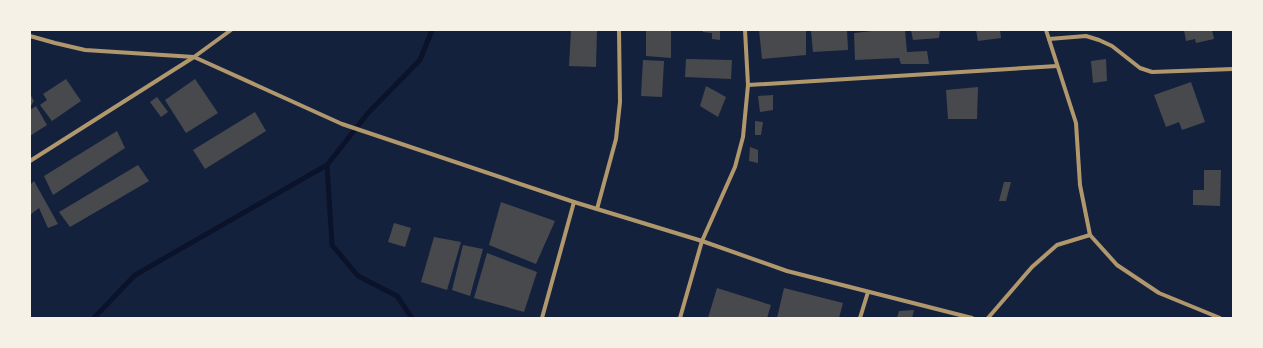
<svg xmlns="http://www.w3.org/2000/svg" width="1263" height="348" viewBox="0 0 1263 348" font-family="'Source Sans 3',sans-serif">
<style>
.lines{fill:none;stroke-linecap:round;stroke-linejoin:round}
.stream{stroke:#0b132b;stroke-width:5}
.building{fill:#48494c}
.minor{stroke:#b1986c;stroke-width:4}
</style>
<rect width="100%" height="100%" fill="#14213d"/>
<g class="lines">
<g class="stream">
<polyline points="327,165 332,245 358,276 397,296 412,318"/>
<polyline points="94,318 135,275 327,165 368,113 420,60 432,30"/>
</g>
</g>
<g class="building">
<polygon points="571,30 597,30 596,67 569,66"/>
<polygon points="646,30 671,30 671,58 646,56"/>
<polygon points="703,30 720,30 720,40 712,39 712,33 703,32"/>
<polygon points="759,30 806,30 806,55 762,59"/>
<polygon points="847,30 848,50 813,52 811,31"/>
<polygon points="882,30 905,30 907,52 927,51 929,64 901,64 899,58 855,60 854,33"/>
<polygon points="911,30 940,30 939,38 913,40"/>
<polygon points="976,30 1000,30 1001,38 978,41"/>
<polygon points="1184,30 1212,30 1214,39 1196,43 1195,39 1186,41"/>
<polygon points="686,59 732,60 731,79 685,77"/>
<polygon points="1106,59 1107,81 1093,83 1091,61"/>
<polygon points="643,60 664,61 662,97 641,96"/>
<polygon points="66,79 81,101 52,121 40,105 47,100 43,94"/>
<polygon points="195,79 218,113 186,133 165,100"/>
<polygon points="1191,82 1205,122 1182,130 1179,122 1166,127 1154,95"/>
<polygon points="706,86 726,97 718,117 700,106"/>
<polygon points="978,87 977,119 948,119 946,90"/>
<polygon points="30,94 34,101 30,107"/>
<polygon points="773,95 773,110 760,112 758,96"/>
<polygon points="157,97 168,112 161,117 150,102"/>
<polygon points="36,106 47,125 30,136 30,110"/>
<polygon points="255,112 266,131 205,169 193,150"/>
<polygon points="755,121 763,122 761,135 755,135"/>
<polygon points="117,131 125,148 53,195 44,176"/>
<polygon points="750,147 758,150 758,163 749,161"/>
<polygon points="138,165 149,181 70,227 59,212"/>
<polygon points="1204,170 1221,170 1220,206 1193,205 1193,190 1204,190"/>
<polygon points="34,181 58,224 48,228 39,208 30,215 30,185"/>
<polygon points="1004,182 1011,182 1006,201 999,201"/>
<polygon points="501,202 555,221 536,264 489,245"/>
<polygon points="394,223 411,228 405,247 388,242"/>
<polygon points="434,237 461,242 447,290 421,282"/>
<polygon points="463,245 483,249 470,296 452,290"/>
<polygon points="487,253 537,272 524,312 474,298"/>
<polygon points="717,288 771,305 767,318 708,318"/>
<polygon points="784,288 843,303 839,318 777,318"/>
<polygon points="914,310 912,318 897,318 899,311"/>
</g>
<g class="lines">
<g class="minor">
<polyline points="1046,30 1076,123 1080,185 1090,235 1117,265 1159,293 1220,318"/>
<polyline points="30,36 55,43 85,50 194,57 342,124 574,202 702,241 787,271 972,318"/>
<polyline points="1049,39 1086,36 1099,40 1112,46 1140,68 1152,72 1233,69"/>
<polyline points="748,85 1057,66"/>
<polyline points="30,161 194,57 231,30"/>
<polyline points="597,209 616,139 620,102 619,30"/>
<polyline points="542,318 574,202"/>
<polyline points="680,318 702,241 735,167 743,137 748,85 745,30"/>
<polyline points="860,318 868,292"/>
<polyline points="988,318 1032,267 1057,245 1090,235"/>
</g>
</g>
<rect width="1263" height="348" fill="none" stroke="#f6f1e7" stroke-width="62"/>
</svg>
